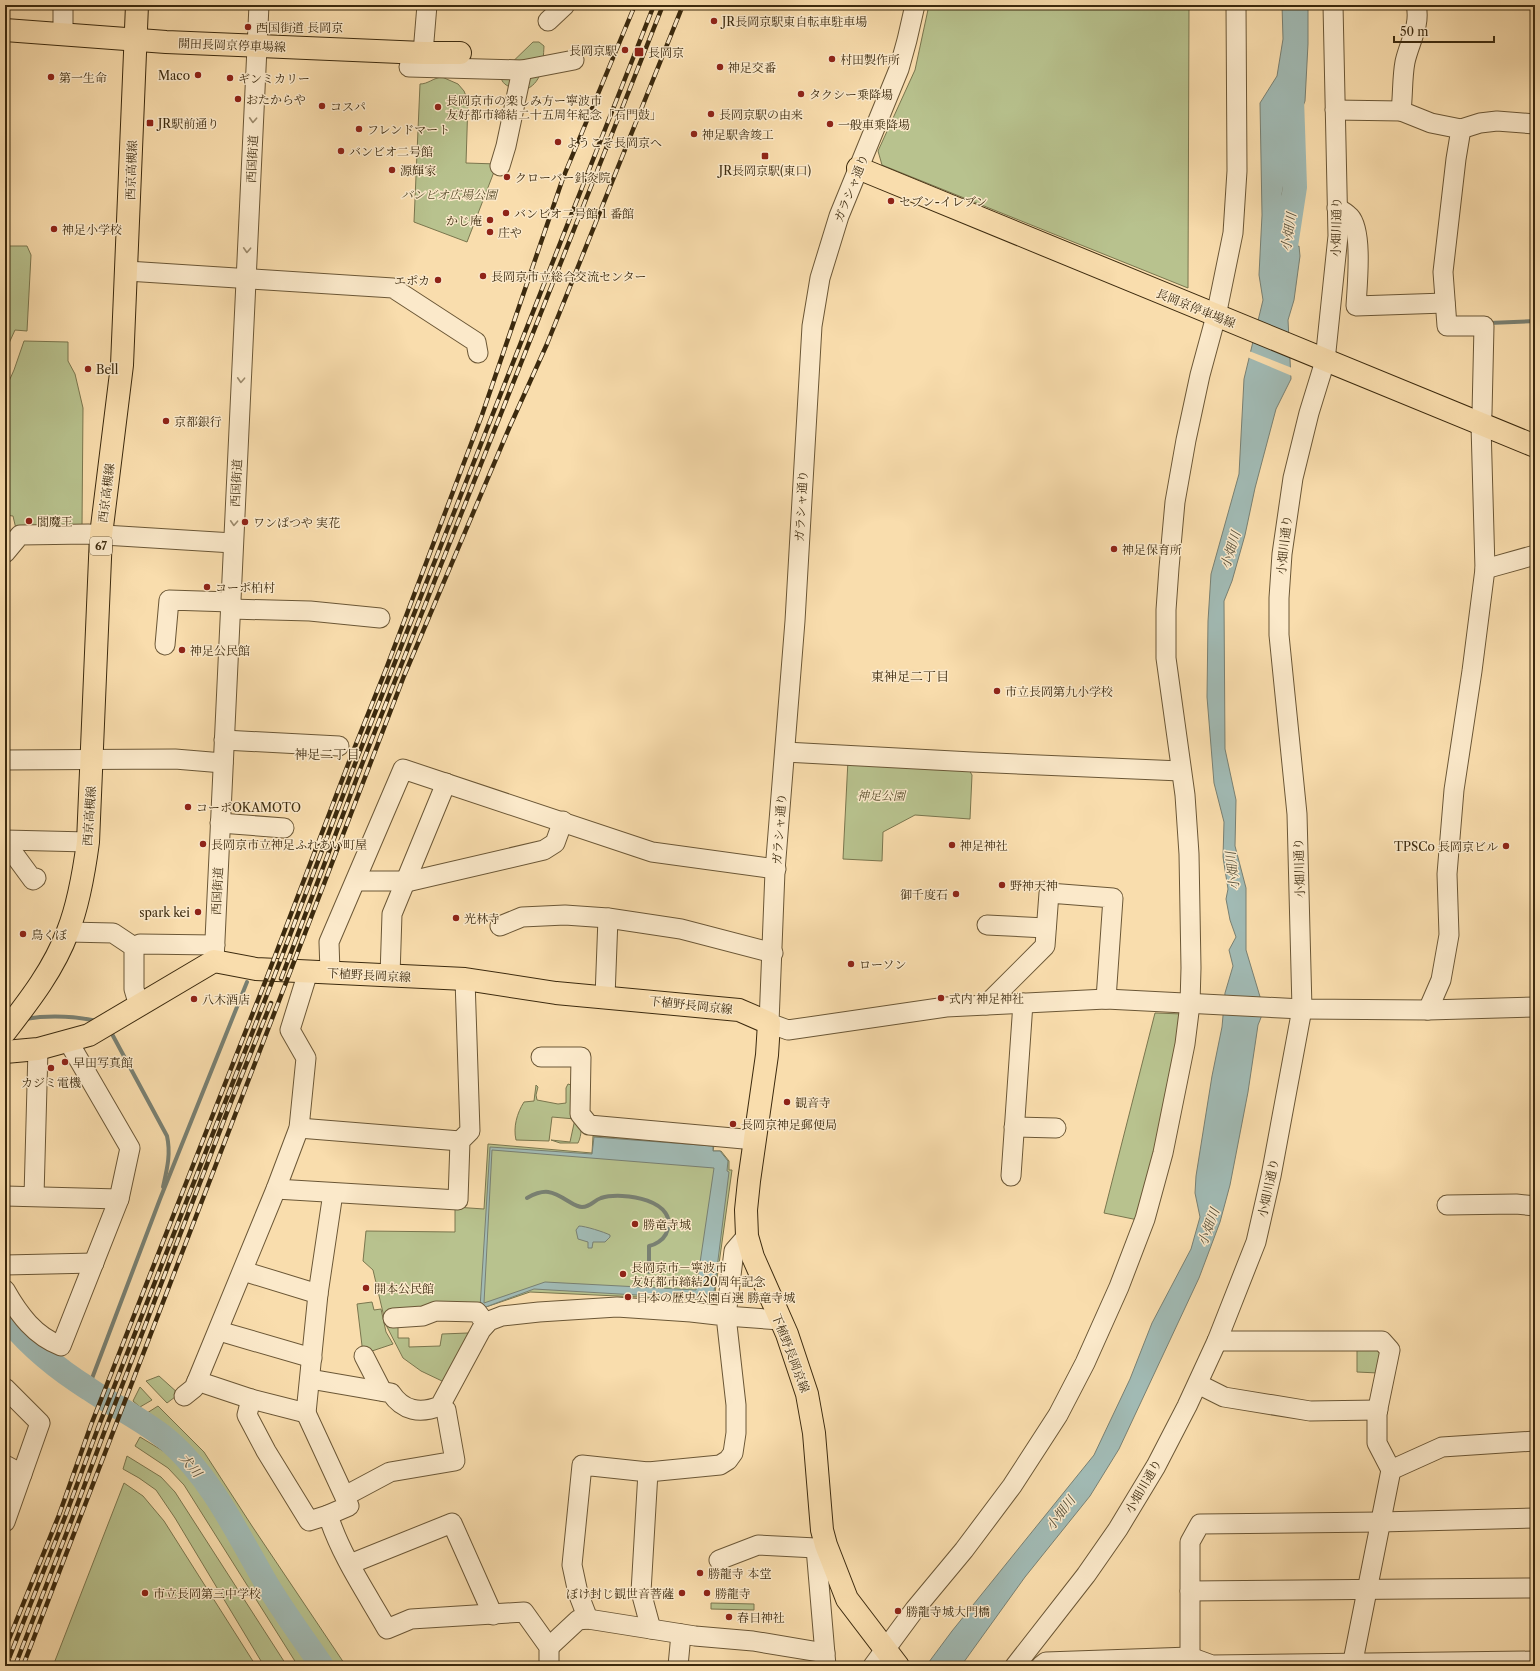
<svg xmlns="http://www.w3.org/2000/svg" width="1540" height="1671" viewBox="0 0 1540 1671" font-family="'Libre Caslon Text','Noto Serif JP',serif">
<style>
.green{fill:#b8c28e;stroke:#7a764e}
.water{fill:#a1bab4;stroke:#798072;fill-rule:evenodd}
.pier{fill:#f9ddad}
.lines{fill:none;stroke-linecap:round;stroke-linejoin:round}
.stream{stroke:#798072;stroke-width:4}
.river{stroke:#a1bab4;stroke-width:24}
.minor-casing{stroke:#6b5736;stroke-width:21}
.major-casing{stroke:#3c2a0e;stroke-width:24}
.minor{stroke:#fbe9ca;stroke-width:19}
.major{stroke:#f9ddad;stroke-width:22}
.rail-casing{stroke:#3c2a0e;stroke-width:4.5}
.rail{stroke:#fbe9ca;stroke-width:3;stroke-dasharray:9;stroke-linecap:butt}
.oneway{stroke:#9c8a6c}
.poi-dot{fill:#8f2418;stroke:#fbe9ca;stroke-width:1.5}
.labels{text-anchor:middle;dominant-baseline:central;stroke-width:3;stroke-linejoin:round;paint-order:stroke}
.shield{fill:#fbe9ca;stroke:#756346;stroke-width:1}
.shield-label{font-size:11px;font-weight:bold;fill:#3c2a0e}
.poi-label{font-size:12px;fill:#3c2a0e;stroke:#fbe9ca;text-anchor:start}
.street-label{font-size:12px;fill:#3c2a0e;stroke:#fbe9ca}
.park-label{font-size:12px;font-style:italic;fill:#5b502e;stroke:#fbe9ca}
.water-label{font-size:13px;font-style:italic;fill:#554e38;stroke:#fbe9ca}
.neighbourhood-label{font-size:13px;fill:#3c2a0e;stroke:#fbe9ca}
</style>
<rect width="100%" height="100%" fill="#f9ddad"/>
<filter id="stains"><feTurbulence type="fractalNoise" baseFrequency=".005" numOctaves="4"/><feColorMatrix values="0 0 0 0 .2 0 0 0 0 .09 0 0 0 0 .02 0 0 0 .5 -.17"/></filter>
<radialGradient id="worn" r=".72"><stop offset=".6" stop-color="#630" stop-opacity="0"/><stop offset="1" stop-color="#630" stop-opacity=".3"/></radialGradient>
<g class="green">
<polygon points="929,5 1189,5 1188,288 882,165 878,151 915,70"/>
<path d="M533,42H539L544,46C543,63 543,81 527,89C515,88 502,89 500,74Z"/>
<path d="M442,77L458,84L464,91L468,101L466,163L497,164L467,242L414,222L420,84C428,84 433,78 442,77Z"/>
<polygon points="5,246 27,246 31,255 27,331 15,330 5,352"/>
<polygon points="24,341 68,342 68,361 75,374 83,408 82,527 16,529 13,516 5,515 5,390 14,370"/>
<polygon points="848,760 966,765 972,775 970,819 915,815 883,832 882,861 843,859"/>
<polygon points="1155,1013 1183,1014 1158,1147 1138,1220 1104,1213"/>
<path d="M568,1084L574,1086C577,1103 586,1127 578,1143H560L551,1140L570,1142L575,1119L552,1117L549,1141L516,1140C513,1127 517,1113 524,1102L534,1101L536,1085L538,1087L536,1095L537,1100L558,1104L566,1103V1088Z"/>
<polygon points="593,1136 714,1145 713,1151 721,1151 729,1161 729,1170 732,1170 715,1293 705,1300 530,1292 483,1308 384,1317 373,1270 363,1261 366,1231 455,1232 455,1207 484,1209 488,1144 592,1153"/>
<polygon points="372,1302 374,1310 381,1309 386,1332 393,1344 363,1354 357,1304"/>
<polygon points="385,1323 398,1326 398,1338 409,1338 409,1347 440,1346 442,1334 468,1333 469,1336 445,1381 442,1381 421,1371 403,1358"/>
<polygon points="1357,1346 1374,1346 1382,1353 1378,1373 1357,1372"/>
<polygon points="159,1376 179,1394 167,1403 146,1381"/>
<polygon points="140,1387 152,1400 140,1407 133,1401"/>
<polygon points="158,1406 204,1452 252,1526 346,1666 328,1666 279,1592 195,1461 147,1413"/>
<polygon points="140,1437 173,1457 192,1478 257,1582 315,1666 298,1666 184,1485 168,1468 135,1446"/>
<polygon points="127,1456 161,1477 175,1492 287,1666 264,1666 175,1518 156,1490 139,1478 123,1469"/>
<polygon points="124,1483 143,1496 164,1521 256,1666 53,1666"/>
<polygon points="711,1603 754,1604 754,1610 711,1609"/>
</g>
<g class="water">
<polygon points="1282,5 1308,5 1308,44 1305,101 1289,142 1288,162 1282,194 1293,248 1299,246 1300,256 1294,300 1288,320 1291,379 1276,409 1255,488 1245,535 1232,581 1224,601 1225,749 1236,800 1235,846 1246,888 1246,950 1264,1010 1258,1025 1248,1092 1230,1185 1220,1222 1199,1278 1119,1449 1090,1496 1025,1577 961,1666 926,1666 952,1631 1094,1455 1130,1379 1152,1323 1191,1249 1200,1217 1195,1193 1196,1176 1212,1076 1222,1027 1225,993 1233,966 1229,950 1236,937 1230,920 1226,899 1228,889 1223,857 1224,822 1214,783 1207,697 1208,621 1211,574 1239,474 1244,379 1263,300 1259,275 1262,215 1260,103 1277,76 1283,39"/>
<path d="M594,1137L713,1146V1151H720L728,1161L727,1171L729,1172L714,1292L705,1299L534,1289L483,1308H480L490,1147L592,1154ZM492,1150L714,1168L696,1290L545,1282L484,1303Z"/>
<path d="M579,1226C585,1226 604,1232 610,1235V1237L605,1242H593L592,1248H588V1242L578,1239L576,1230Z"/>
</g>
<polygon class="pier" points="1249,351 1292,368 1292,376 1247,357"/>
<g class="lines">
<g class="stream">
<polyline points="1489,323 1535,321"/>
<path d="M25,1019C49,1015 73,1016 97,1021"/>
<path d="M108,1030L112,1034L167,1136C171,1154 167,1169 163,1187"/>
<path d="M527,1198C545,1188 552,1191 568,1201C573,1204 577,1207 582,1207C591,1207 593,1201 601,1198C622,1191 682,1200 666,1234C663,1240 655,1245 649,1246V1272"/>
<polyline points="88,1389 160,1199 247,982"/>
</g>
<g class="river">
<polyline points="1284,259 1295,187 1292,99"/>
<path d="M5,1316C28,1345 57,1369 89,1389C115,1407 146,1421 170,1442C212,1479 237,1533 265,1581C282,1610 303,1638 322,1666"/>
</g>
<g class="minor-casing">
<g id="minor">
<polyline points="915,5 907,40 899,69 839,216 820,278 812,326 795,621 775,871 769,1023 788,1030 946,1007 1106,999 1302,1009 1428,1010 1535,1007"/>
<path d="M1416,5C1421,25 1409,43 1405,62C1402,78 1403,95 1401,111L1431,123L1461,129L1480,123L1497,121L1535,124"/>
<polyline points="548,21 565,5"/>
<polyline points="63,34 63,5"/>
<polyline points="423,53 427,5"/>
<polyline points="409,67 522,70 574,60"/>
<polyline points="1335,110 1401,111"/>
<polyline points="500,166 506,146 522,70"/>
<path d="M1337,208C1341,210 1346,213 1350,217C1363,231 1357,287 1356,306L1445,303"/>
<polyline points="127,271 393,288 476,342 478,353"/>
<polyline points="5,553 20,535 88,534 233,543"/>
<polyline points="1485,569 1535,555"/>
<polyline points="231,609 310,611 380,618"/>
<polyline points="165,645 169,600 231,602"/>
<polyline points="224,740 339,746"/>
<polyline points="785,752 972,762 1181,771"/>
<polyline points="5,760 175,759 223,763"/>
<polyline points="220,823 284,828"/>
<polyline points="5,840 88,842"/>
<polyline points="5,842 33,880 36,878"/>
<polyline points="356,881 411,881 544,850 555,843 563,821"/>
<polyline points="987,925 1046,928"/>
<polyline points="500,926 522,917 565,915 608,918 681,929 773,953"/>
<polyline points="68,932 113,933 134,947 134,989 139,1006"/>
<polyline points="134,947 140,944 215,945"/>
<polyline points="214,961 259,5"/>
<polyline points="308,972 290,1030 306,1058 299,1128 276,1189 197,1381 251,1399 306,1413 318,1294 333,1193"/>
<polyline points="330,972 329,942 403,769 652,852 776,869"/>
<polyline points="390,976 392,914 446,783"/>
<polyline points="605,997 608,918"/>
<polyline points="986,1005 1045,946 1049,893 1113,898 1106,999"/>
<polyline points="1428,1010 1441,980 1449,935 1447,874 1454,790 1472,671 1485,569 1481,425 1482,413 1484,326 1447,326 1443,272 1456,159 1461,129"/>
<polyline points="541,1057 581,1057 580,1114 589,1125 755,1140"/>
<polyline points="1014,1127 1056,1128"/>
<polyline points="299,1128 460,1141"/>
<polyline points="1011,1176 1023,1003"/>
<polyline points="276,1189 458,1200 460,1141 470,1131 465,979"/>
<polyline points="5,1196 119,1199"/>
<polyline points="34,1196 38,1049"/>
<polyline points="1447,1205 1516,1204 1535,1206"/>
<polyline points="747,1236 734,1251 726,1316 780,1320"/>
<polyline points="5,1265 94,1263"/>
<polyline points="243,1271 318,1294"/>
<path d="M5,1290C19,1315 35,1336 61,1346L119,1199L130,1148L68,1041"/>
<polyline points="393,1318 423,1316 436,1311 477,1312 486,1324"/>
<polyline points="219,1331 312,1358"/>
<polyline points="1217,1341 1382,1341 1390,1350 1377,1413 1377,1443 1391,1470 1352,1666"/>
<polyline points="364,1356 382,1391"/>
<path d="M310,1379L391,1393C403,1411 420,1414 440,1406L481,1330L489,1321L502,1316L539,1312L617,1307L691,1312L726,1316L736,1405V1433L733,1453L728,1460L720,1465L648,1472L641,1592L651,1629"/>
<polyline points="1198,1384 1224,1397 1310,1411 1378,1410"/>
<polyline points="5,1388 40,1423 5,1522"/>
<polyline points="184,1396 194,1388 197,1381"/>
<path d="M251,1399L247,1415L266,1451L309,1521L328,1515C341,1556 366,1592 387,1629L411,1619L524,1612L549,1647V1666"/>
<polyline points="306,1413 349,1506 328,1515"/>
<polyline points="5,1465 22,1474"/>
<polyline points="1391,1470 1442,1447 1535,1441"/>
<polyline points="345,1496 390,1472 455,1461 446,1410 440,1406"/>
<polyline points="816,1548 826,1666"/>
<polyline points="719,1560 758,1545 816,1548 826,1545"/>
<polyline points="350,1564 452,1523 493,1615"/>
<polyline points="1190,1591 1535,1588"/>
<polyline points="588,1619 578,1593 572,1565 582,1465 648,1472"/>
<polyline points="549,1647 578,1620 588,1619 695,1636 753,1641 825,1653"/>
<polyline points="1190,1657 1190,1542 1200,1524 1380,1522 1535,1518"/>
<polyline points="678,1666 681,1634"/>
<polyline points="873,1666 915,1609 964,1550 1012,1486 1058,1415 1085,1363 1119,1287 1145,1219 1163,1153 1185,1044 1190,1004 1191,968 1189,854 1185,795 1166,658 1166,610 1169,568 1175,502 1186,440 1200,375 1216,316 1233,233 1237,171 1236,5"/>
<polyline points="1015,1666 1086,1575 1118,1529 1156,1466 1187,1406 1217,1341 1256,1242 1271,1176 1302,1009 1297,814 1279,635 1279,598 1282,554 1293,478 1309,413 1325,361 1338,236 1333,5"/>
<polyline points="1041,1666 1046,1662 1190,1657 1212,1665 1535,1661"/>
</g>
</g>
<g class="major-casing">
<g id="major">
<polyline points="5,30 166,42 423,53 460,53"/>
<polyline points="858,168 1535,446"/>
<path d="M5,1032C29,1001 54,969 68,931C79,903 84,872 88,842L101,535L122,365L137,5"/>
<polyline points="5,1052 38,1049 89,1035 214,961 256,969 465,979 556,993 739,1010 769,1023 767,1055 749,1181 746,1210 747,1236 753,1257 787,1334 807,1394 814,1433 822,1530 826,1545 847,1599 898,1666"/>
</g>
</g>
<use href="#minor" class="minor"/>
<use href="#major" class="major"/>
<g class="rail-casing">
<g id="rail">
<polyline points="281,979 364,759 663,5"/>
<polyline points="5,1649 59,1515 91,1425 267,977 352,754 386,669 482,415 563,178 635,5"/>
<polyline points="6,1666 65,1517 98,1428 279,964 358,756 654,5"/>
<polyline points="15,1666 72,1519 105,1430 231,1102 271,1003"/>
<polyline points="23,1666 404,676 510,426 547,344 683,5"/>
</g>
</g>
<use href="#rail" class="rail"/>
</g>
<defs><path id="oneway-chevron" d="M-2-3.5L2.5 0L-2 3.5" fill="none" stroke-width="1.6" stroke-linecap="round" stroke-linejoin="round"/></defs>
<g class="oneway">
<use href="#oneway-chevron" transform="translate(253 120) rotate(93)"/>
<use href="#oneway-chevron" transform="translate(247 250) rotate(93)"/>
<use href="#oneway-chevron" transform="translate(241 380) rotate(93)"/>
<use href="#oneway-chevron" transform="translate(234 523) rotate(93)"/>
</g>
<g class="poi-dot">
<circle cx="714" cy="21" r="4"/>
<circle cx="248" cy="27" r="4"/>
<circle cx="625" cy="50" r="4"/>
<rect x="634" y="47" width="10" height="10" rx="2"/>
<circle cx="832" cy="59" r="4"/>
<circle cx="720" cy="67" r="4"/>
<circle cx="198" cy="75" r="4"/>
<circle cx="51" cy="77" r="4"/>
<circle cx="230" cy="78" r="4"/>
<circle cx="801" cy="94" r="4"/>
<circle cx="238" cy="99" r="4"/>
<circle cx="322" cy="106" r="4"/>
<circle cx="438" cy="107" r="4"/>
<circle cx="711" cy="114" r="4"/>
<rect x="146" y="119" width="8" height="8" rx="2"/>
<circle cx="830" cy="124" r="4"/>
<circle cx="359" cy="129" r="4"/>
<circle cx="694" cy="134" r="4"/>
<circle cx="558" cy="142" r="4"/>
<circle cx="341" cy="151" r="4"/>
<rect x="761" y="152" width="8" height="8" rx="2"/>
<circle cx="392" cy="170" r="4"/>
<circle cx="507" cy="177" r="4"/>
<circle cx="891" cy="201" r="4"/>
<circle cx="506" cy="213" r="4"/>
<circle cx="490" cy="220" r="4"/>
<circle cx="54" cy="229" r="4"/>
<circle cx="490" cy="232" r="4"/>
<circle cx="483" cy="276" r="4"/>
<circle cx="438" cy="280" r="4"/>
<circle cx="88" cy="369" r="4"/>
<circle cx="166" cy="421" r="4"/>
<circle cx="29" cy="521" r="4"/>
<circle cx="245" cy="522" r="4"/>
<circle cx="1114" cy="549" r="4"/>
<circle cx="207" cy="587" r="4"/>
<circle cx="182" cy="650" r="4"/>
<circle cx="997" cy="691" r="4"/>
<circle cx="188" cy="807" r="4"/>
<circle cx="203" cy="844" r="4"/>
<circle cx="952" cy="845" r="4"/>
<circle cx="1506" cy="846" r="4"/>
<circle cx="1002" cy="885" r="4"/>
<circle cx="956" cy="894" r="4"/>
<circle cx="198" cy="912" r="4"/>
<circle cx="456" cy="918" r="4"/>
<circle cx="23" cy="934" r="4"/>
<circle cx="851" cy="964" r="4"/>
<circle cx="941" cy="998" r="4"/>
<circle cx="194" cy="999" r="4"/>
<circle cx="65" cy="1062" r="4"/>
<circle cx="51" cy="1068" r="4"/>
<circle cx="787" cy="1102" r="4"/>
<circle cx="733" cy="1124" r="4"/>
<circle cx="635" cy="1224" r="4"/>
<circle cx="623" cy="1274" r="4"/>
<circle cx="366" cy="1288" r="4"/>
<circle cx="628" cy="1297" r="4"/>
<circle cx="700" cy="1573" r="4"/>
<circle cx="145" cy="1593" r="4"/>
<circle cx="682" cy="1593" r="4"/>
<circle cx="707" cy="1593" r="4"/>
<circle cx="898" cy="1611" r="4"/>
<circle cx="729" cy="1617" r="4"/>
</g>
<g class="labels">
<rect class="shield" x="90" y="537" width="22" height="18" rx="3"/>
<g class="shield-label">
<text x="101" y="546">67</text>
</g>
<g class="poi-label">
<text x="722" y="21">JR長岡京駅東自転車駐車場</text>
<text x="256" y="27">西国街道 長岡京</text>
<text x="617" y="50" text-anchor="end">長岡京駅</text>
<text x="648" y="52">長岡京</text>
<text x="840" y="59">村田製作所</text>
<text x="728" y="67">神足交番</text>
<text x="190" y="75" text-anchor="end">Maco</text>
<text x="59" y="77">第一生命</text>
<text x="238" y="78">ギンミカリー</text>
<text x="809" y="94">タクシー乗降場</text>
<text x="246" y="99">おたからや</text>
<text x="446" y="100">長岡京市の楽しみ方ー寧波市<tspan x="446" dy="14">友好都市締結二十五周年紀念「石門鼓」</tspan></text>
<text x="330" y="106">コスパ</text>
<text x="719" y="114">長岡京駅の由来</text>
<text x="158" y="123">JR駅前通り</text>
<text x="838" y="124">一般車乗降場</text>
<text x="367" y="129">フレンドマート</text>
<text x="702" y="134">神足駅舎竣工</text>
<text x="566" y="142">ようこそ長岡京へ</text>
<text x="349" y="151">バンビオ二号館</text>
<text x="400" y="170">源輝家</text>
<text x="765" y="170" text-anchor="middle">JR長岡京駅(東口)</text>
<text x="515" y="177">クローバー針灸院</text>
<text x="899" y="201">セブン-イレブン</text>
<text x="514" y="213">バンビオ二号館１番館</text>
<text x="482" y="220" text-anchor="end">かじ庵</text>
<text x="62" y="229">神足小学校</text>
<text x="498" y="232">庄や</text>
<text x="491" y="276">長岡京市立総合交流センター</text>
<text x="430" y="280" text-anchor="end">エポカ</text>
<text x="96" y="369">Bell</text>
<text x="174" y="421">京都銀行</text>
<text x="37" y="521">閻魔王</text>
<text x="253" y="522">ワンぱつや 実花</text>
<text x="1122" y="549">神足保育所</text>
<text x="215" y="587">コーポ柏村</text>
<text x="190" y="650">神足公民館</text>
<text x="1005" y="691">市立長岡第九小学校</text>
<text x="196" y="807">コーポOKAMOTO</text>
<text x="211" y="844">長岡京市立神足ふれあい町屋</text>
<text x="960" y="845">神足神社</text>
<text x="1498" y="846" text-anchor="end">TPSCo 長岡京ビル</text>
<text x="1010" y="885">野神天神</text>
<text x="948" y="894" text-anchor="end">御千度石</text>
<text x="190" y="912" text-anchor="end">spark kei</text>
<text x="464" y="918">光林寺</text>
<text x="31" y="934">鳥くぼ</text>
<text x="859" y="964">ローソン</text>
<text x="949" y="998">式内 神足神社</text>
<text x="202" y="999">八木酒店</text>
<text x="73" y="1062">早田写真館</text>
<text x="51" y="1082" text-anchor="middle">カジミ電機</text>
<text x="795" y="1102">観音寺</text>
<text x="741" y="1124">長岡京神足郵便局</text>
<text x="643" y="1224">勝竜寺城</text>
<text x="631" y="1267">長岡京市－寧波市<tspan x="631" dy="14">友好都市締結20周年記念</tspan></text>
<text x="374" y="1288">開本公民館</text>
<text x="636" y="1297">日本の歴史公園百選 勝竜寺城</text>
<text x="708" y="1573">勝龍寺 本堂</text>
<text x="153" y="1593">市立長岡第三中学校</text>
<text x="674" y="1593" text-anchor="end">ぼけ封じ観世音菩薩</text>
<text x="715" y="1593">勝龍寺</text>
<text x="906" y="1611">勝龍寺城大門橋</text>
<text x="737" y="1617">春日神社</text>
</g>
<g class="street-label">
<text transform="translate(232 45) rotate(2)">開田長岡京停車場線</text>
<text transform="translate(252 159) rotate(-87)">西国街道</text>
<text transform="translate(131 170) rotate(-88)">西京高槻線</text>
<text transform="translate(851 188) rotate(-68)">ガラシャ通り</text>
<text transform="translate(1336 227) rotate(-89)">小畑川通り</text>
<text transform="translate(1196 308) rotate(22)">長岡京停車場線</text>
<text transform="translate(236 483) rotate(-87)">西国街道</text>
<text transform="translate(106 493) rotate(-83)">西京高槻線</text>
<text transform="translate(801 506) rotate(-87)">ガラシャ通り</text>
<text transform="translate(1284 545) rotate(-84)">小畑川通り</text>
<text transform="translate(89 816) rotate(-86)">西京高槻線</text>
<text transform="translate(779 829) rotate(-86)">ガラシャ通り</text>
<text transform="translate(1299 868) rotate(-92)">小畑川通り</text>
<text transform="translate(217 891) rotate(-87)">西国街道</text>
<text transform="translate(369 975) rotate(3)">下植野長岡京線</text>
<text transform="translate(691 1005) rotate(6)">下植野長岡京線</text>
<text transform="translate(1268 1188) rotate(-78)">小畑川通り</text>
<text transform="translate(791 1353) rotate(69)">下植野長岡京線</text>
<text transform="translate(1143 1486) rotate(-60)">小畑川通り</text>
</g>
<g class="park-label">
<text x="449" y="194">バンビオ広場公園</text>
<text x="881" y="795">神足公園</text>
</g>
<g class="water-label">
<text transform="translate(1288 232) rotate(-81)">小畑川</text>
<text transform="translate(1230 550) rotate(-73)">小畑川</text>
<text transform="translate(1232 871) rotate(-96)">小畑川</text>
<text transform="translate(1208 1227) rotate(-70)">小畑川</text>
<text transform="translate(191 1465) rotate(50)">犬川</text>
<text transform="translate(1060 1513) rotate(-53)">小畑川</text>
</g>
<g class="neighbourhood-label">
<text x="910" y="676">東神足二丁目</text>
<text x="327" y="754">神足二丁目</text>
</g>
</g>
<rect width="1540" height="1671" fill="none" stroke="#f9ddad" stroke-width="20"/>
<rect x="6" y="6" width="1528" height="1659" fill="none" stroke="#3c2a0e" stroke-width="2"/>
<rect x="10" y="10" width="1520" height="1651" fill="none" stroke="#3c2a0e"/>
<path d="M1394 36v6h100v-6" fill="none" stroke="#3c2a0e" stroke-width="2"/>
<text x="1400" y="36" font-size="12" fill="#3c2a0e" stroke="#fbe9ca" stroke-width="3" paint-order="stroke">50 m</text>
<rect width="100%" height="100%" filter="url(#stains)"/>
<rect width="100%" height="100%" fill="url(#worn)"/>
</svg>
